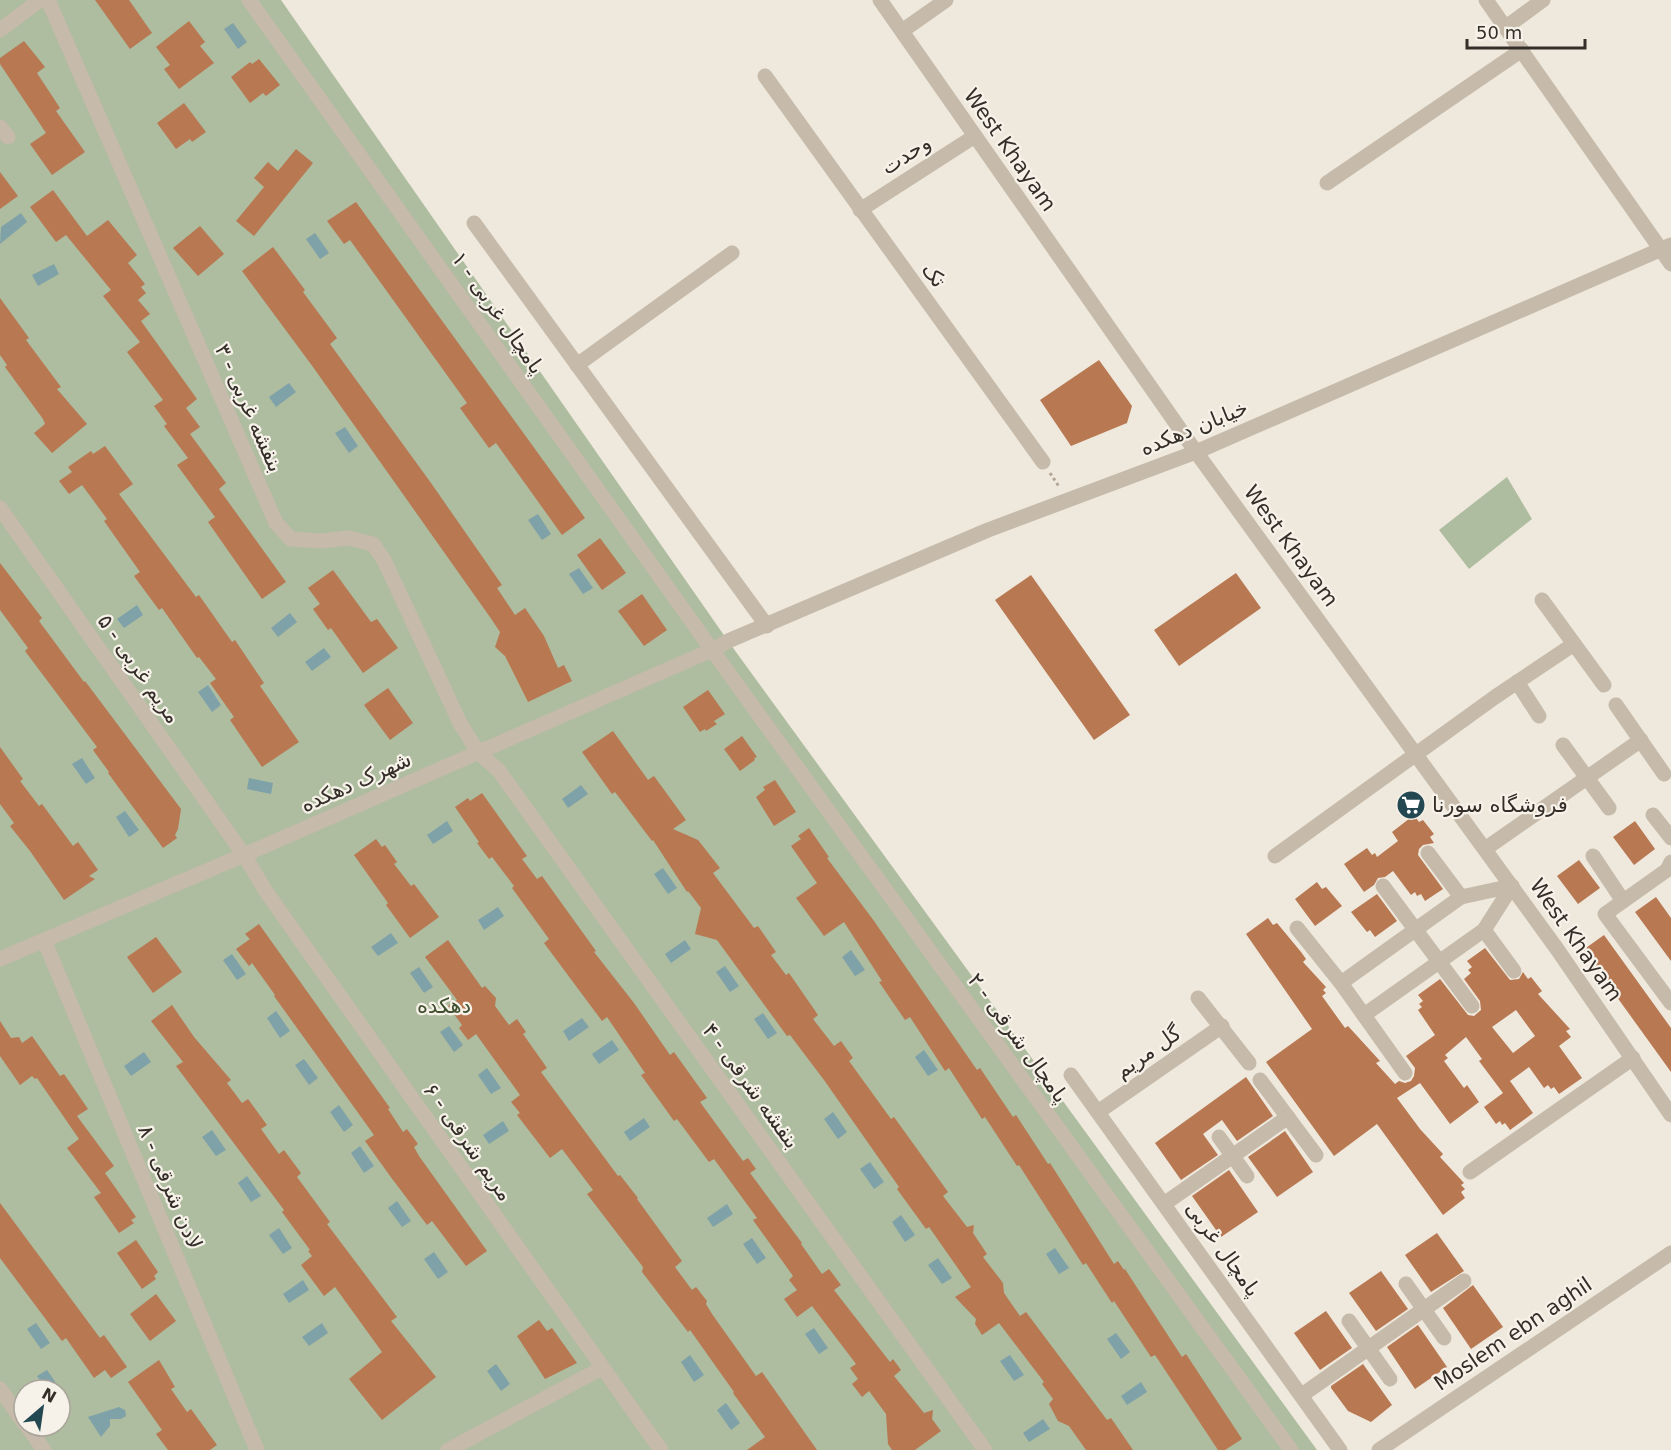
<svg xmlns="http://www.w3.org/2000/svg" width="1671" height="1450" viewBox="0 0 1671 1450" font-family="'DejaVu Sans','Noto Naskh Arabic',sans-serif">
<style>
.green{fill:#aebc9f;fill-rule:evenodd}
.water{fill:#7fa2a9}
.building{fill:#b87852;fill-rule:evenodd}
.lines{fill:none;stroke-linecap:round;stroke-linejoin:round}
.path{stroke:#b1a595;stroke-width:3;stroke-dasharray:3 3;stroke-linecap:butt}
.minor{stroke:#c6baaa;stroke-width:15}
.labels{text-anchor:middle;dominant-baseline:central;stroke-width:4.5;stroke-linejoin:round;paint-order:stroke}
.street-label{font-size:21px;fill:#342e29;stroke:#f7f2e9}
.poi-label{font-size:21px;fill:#342e29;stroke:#f7f2e9;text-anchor:start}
.park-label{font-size:21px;fill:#404f2f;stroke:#f7f2e9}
</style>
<rect width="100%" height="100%" fill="#efe9dd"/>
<g class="green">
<path d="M0,0H281L728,641L1317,1450H0ZM24,1390H60V1426H24Z"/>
<polygon points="1507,477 1532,519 1469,569 1439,530"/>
</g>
<g class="water">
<polygon points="233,23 247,42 238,49 224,29"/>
<polygon points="21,213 27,222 0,244 1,227"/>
<polygon points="315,233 329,253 320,259 306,239"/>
<polygon points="54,264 59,274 38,286 32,275"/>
<polygon points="289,383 296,392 276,407 269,397"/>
<polygon points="345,427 358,446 349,453 335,433"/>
<polygon points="538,514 551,534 542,540 528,520"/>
<polygon points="579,568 593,588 583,594 569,574"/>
<polygon points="137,605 143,615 124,628 117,619"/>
<polygon points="290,613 297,622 278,637 271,628"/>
<polygon points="324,648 331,657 312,671 305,662"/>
<polygon points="208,685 221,705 212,712 198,692"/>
<polygon points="82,758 95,778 86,784 72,764"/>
<polygon points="249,778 273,783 271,794 247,789"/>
<polygon points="581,785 588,794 568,808 562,799"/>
<polygon points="125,811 139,830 129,837 116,817"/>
<polygon points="447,821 453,831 433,844 427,835"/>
<polygon points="663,868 677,888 668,894 654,874"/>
<polygon points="498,907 504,916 484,930 478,920"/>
<polygon points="391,933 398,943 378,956 371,947"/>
<polygon points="685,940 691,949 671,963 665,954"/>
<polygon points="851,950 865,970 855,976 842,957"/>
<polygon points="232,954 246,974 237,980 223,960"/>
<polygon points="725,966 739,986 730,992 716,972"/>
<polygon points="419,967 433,987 424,993 410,973"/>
<polygon points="276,1011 290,1031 280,1038 267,1018"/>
<polygon points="763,1013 777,1033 768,1039 754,1019"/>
<polygon points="582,1018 589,1027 569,1041 563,1031"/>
<polygon points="449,1026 463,1045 454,1052 440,1032"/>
<polygon points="612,1040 619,1050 599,1064 592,1054"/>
<polygon points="924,1050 938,1070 928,1076 915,1057"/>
<polygon points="144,1052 151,1062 131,1076 124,1066"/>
<polygon points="304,1059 318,1078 309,1085 295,1065"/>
<polygon points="487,1068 501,1088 491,1094 478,1075"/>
<polygon points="339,1105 353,1125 344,1132 330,1112"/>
<polygon points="833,1112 847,1132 838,1139 824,1119"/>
<polygon points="644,1118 650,1127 630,1141 624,1132"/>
<polygon points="503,1121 509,1131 489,1144 483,1135"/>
<polygon points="212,1130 226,1150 216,1156 202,1137"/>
<polygon points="360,1146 374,1166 364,1173 351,1153"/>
<polygon points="870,1162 884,1182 874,1189 860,1169"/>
<polygon points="247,1176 261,1196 251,1202 238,1183"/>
<polygon points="397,1201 411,1221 402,1227 388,1208"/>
<polygon points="727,1204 733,1214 713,1227 707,1218"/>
<polygon points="901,1215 915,1235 905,1242 892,1222"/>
<polygon points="279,1228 292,1248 283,1254 269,1235"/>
<polygon points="752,1238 766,1258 757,1264 743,1244"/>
<polygon points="1055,1248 1069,1268 1059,1274 1046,1254"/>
<polygon points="434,1252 448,1272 438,1279 424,1259"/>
<polygon points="938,1258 952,1278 942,1284 928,1265"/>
<polygon points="303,1280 309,1290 289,1303 283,1294"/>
<polygon points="36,1323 50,1343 41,1349 27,1329"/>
<polygon points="322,1323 328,1333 309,1346 302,1337"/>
<polygon points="814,1328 828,1348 819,1354 805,1334"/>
<polygon points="1116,1333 1130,1352 1121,1359 1107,1339"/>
<polygon points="690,1355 704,1375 694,1382 681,1362"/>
<polygon points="1010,1355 1024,1375 1014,1381 1000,1361"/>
<polygon points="496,1364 510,1384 501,1391 487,1371"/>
<polygon points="47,1370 61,1390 47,1390 37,1376"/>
<polygon points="1141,1382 1147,1392 1127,1405 1121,1396"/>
<polygon points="726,1403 740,1423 731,1430 717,1410"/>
<polygon points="119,1407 125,1410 126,1416 121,1419 110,1419 110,1426 101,1437 88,1417"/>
<polygon points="1043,1419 1050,1429 1029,1442 1023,1433"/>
</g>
<g class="building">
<polygon points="95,0 129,0 152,33 130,49"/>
<polygon points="189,21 205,42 200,46 214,63 179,89 164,69 170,65 156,47"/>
<polygon points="24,41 45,67 37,73 60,108 56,111 85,152 52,175 30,144 46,133 0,64 0,58"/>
<polygon points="259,59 280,85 266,96 263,93 250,103 231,77 250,62 252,64"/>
<polygon points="184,103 206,132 192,142 190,139 176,149 157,123"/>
<polygon points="296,149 313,163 254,236 236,221 264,187 254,178 268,162 278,171"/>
<polygon points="0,172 18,196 0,209"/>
<polygon points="53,190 87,236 108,220 137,255 128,263 145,284 141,287 146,293 138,300 150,314 141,321 197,399 186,408 200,427 190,434 226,483 219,489 286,582 262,599 208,522 215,517 177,465 188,458 164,426 167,424 154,406 163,400 127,352 140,342 103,296 111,290 66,235 56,242 30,207"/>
<polygon points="356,202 585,518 562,535 496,443 489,448 460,408 467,403 350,240 344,244 327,221"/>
<polygon points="200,226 224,254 198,276 173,248"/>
<polygon points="273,247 305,290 303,292 337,338 330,344 431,483 502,585 497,588 515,615 525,608 544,636 558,668 564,665 572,681 528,702 505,656 495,647 500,632 492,620 313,367 242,271"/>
<polygon points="0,298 29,338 26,340 61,387 57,389 87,424 52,453 34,433 45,424 43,419 5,367 7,365 0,355"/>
<polygon points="1099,360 1132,406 1127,423 1071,446 1040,400"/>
<polygon points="105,446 133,484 119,494 196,597 199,595 232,642 235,640 264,683 260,686 299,742 262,767 230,720 234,717 210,683 216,679 199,657 197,658 162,608 159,610 134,576 140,572 104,521 107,519 82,485 69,494 59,481 72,472 68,467 91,451 93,454"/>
<polygon points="600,538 626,573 602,590 577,555"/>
<polygon points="0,563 42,618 39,621 84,682 85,681 181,809 178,829 175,835 177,838 163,848 108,773 109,772 93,750 97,747 25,651 28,648 0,610"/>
<polygon points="333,570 371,622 377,619 398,648 363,673 331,628 328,630 313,609 320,604 308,588"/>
<polygon points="1236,573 1261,608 1179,666 1154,630"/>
<polygon points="1031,575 1130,715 1094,740 995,600"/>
<polygon points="642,594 667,630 644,646 618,611"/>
<polygon points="388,688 413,723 390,740 364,705"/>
<polygon points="708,690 725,714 714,721 717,724 706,731 705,729 700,732 683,707"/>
<polygon points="613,731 648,780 654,776 686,820 673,829 698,840 720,868 713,873 754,928 758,926 776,952 771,955 786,975 789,973 818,1015 813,1019 834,1046 841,1041 853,1058 849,1061 891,1119 894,1117 948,1192 943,1196 967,1227 974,1225 973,1233 987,1254 983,1257 1003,1283 1004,1293 1020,1316 1026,1312 1107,1420 1111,1418 1133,1450 1086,1450 1069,1426 1058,1421 1049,1404 1053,1399 1042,1384 1044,1382 999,1323 982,1335 975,1324 976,1319 955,1297 971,1287 929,1227 926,1229 897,1189 899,1187 824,1080 790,1035 787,1036 717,940 695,934 701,908 688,891 687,892 653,840 652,841 615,792 612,794 582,752"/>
<polygon points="742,736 757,757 754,758 755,760 740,771 724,749"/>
<polygon points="0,747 23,779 20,781 39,806 42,804 73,846 78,842 98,870 89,876 95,879 64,900 30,851 10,826 14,823 0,804"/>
<polygon points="775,780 796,812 774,826 756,797 765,790 763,787"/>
<polygon points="482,793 527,856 522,859 537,879 542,876 596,951 594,952 634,1003 670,1055 674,1052 707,1098 700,1102 743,1161 748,1158 756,1169 750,1173 802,1243 801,1244 822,1274 829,1269 841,1285 834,1290 890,1362 893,1359 901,1370 894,1376 924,1413 933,1410 932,1419 941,1431 915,1450 892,1450 888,1444 886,1414 869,1391 862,1397 852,1384 858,1379 850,1368 856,1364 812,1306 797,1317 784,1299 797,1290 789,1280 793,1276 753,1220 757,1218 714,1159 709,1162 677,1119 674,1121 641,1075 645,1073 607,1017 602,1021 544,943 549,939 512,888 514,886 492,857 489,859 477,843 479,842 455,807 468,798 470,801"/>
<polygon points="1414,815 1419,822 1423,820 1434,834 1430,837 1434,843 1423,845 1419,849 1418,855 1443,889 1425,901 1421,894 1417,896 1415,892 1411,895 1393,871 1385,877 1378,878 1374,885 1364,892 1344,864 1367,848 1372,855 1375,853 1377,857 1398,841 1392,832"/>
<polygon points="1635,821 1655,849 1634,865 1613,837"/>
<polygon points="809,828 829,857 827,858 874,921 977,1070 980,1068 1013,1117 1016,1115 1048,1164 1050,1163 1114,1264 1118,1261 1124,1270 1125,1269 1182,1357 1186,1354 1242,1439 1225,1450 1218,1450 1155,1355 1151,1357 1114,1301 1112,1303 1086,1263 1083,1265 1019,1165 1017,1166 985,1117 982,1119 949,1068 945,1071 910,1017 905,1020 879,982 882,981 844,922 824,936 796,898 817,883 791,846 801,839 798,836"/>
<polygon points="376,839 382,847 385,845 397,862 394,864 411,886 414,884 439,917 410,938 386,905 388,903 354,855"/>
<polygon points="1579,860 1600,888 1578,904 1557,876"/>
<polygon points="1317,882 1322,889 1326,887 1342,906 1315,926 1295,899"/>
<polygon points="1377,894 1397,921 1375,937 1370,930 1367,932 1351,912"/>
<polygon points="1656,897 1671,918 1671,961 1635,912"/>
<path d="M1268,918L1273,925L1277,923L1301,952L1306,959L1303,962L1326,987L1323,990L1326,993L1322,996L1345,1028L1348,1026L1380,1061L1376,1063L1395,1084L1399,1081L1405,1083L1411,1081L1414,1076L1415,1068L1406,1056L1435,1035L1418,1010L1422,1007L1419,1004L1423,1001L1418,995L1440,979L1468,1015L1474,1016L1481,1010L1480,1001L1464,979L1471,973L1468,970L1472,967L1467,961L1485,948L1510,980L1519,979L1523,972L1528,979L1531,977L1542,991L1538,994L1570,1029L1566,1031L1571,1037L1559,1046L1582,1078L1559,1094L1554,1087L1551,1089L1548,1085L1544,1088L1529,1067L1510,1081L1533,1113L1510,1130L1505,1123L1502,1125L1500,1121L1496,1124L1484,1107L1503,1093L1479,1061L1482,1059L1466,1037L1445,1055L1448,1058L1444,1061L1464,1088L1467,1085L1479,1102L1450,1124L1420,1083L1397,1098L1420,1129L1443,1154L1440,1157L1464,1183L1461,1185L1465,1189L1461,1192L1465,1198L1443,1215L1377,1124L1334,1156L1266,1062L1312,1029L1246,934ZM1516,1010L1535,1036L1513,1053L1492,1027Z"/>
<polygon points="259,924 390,1108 388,1109 403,1132 407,1129 418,1144 414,1147 419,1156 487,1251 466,1266 432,1221 427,1225 390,1176 365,1141 374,1135 274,996 275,995 252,963 249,966 236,949 250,939 245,934"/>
<polygon points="1604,935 1671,1028 1671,1072 1583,950"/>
<polygon points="156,937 182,972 153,993 127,957"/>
<polygon points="448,940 482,988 485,986 496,998 495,1006 509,1025 517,1019 526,1032 523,1034 547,1068 541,1072 618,1176 620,1175 638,1198 637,1199 682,1261 675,1267 692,1290 696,1287 707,1301 706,1304 712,1314 756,1376 762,1372 817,1450 747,1450 765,1437 733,1393 734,1392 690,1330 688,1332 642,1272 643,1267 587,1194 593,1190 562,1149 550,1158 517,1115 520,1113 511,1102 520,1095 476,1034 468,1040 459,1028 462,1025 448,1006 457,1000 425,957"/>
<polygon points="172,1005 194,1037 231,1080 227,1083 242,1103 248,1099 267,1125 261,1129 279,1154 284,1150 301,1173 297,1177 330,1222 327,1224 397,1317 391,1321 436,1377 382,1420 349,1379 382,1352 335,1287 324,1296 301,1265 312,1256 308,1251 310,1250 282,1212 284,1210 176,1066 183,1062 151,1021"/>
<polygon points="0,1021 11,1038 19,1037 22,1043 32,1036 60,1076 64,1074 88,1109 77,1116 114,1166 105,1173 136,1217 131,1220 134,1223 119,1233 94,1197 101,1193 67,1148 79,1139 37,1078 35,1079 32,1076 20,1085 0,1056"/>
<polygon points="1246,1077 1273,1116 1237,1141 1222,1120 1203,1134 1218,1155 1181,1180 1155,1143"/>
<polygon points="1285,1131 1313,1172 1277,1197 1248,1157"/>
<polygon points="1229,1170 1258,1212 1221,1237 1192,1196"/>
<polygon points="0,1203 100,1338 104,1335 127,1367 111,1378 105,1370 94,1378 66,1338 62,1341 0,1258"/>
<polygon points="1437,1233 1464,1271 1431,1292 1405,1255"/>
<polygon points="136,1240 158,1272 154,1276 156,1279 142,1289 117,1253"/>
<polygon points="1381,1271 1408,1309 1376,1331 1349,1293"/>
<polygon points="1473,1285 1503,1327 1471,1349 1443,1308"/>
<polygon points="156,1294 176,1321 150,1341 130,1314"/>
<polygon points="1326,1311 1352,1348 1320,1370 1294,1333"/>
<polygon points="539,1320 547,1331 552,1328 577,1363 545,1379 517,1336"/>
<polygon points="1418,1325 1447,1367 1415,1389 1387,1347"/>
<polygon points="159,1360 175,1387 171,1389 187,1412 191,1409 217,1445 210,1450 168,1450 156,1434 162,1430 128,1382"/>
<polygon points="1363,1364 1392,1405 1371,1422 1348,1411 1331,1388 1331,1386"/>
</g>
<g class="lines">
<polyline class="path" points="1050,473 1060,488"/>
<g class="minor">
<polyline points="48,0 276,523 291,539 321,541 348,538 373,544 384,560 460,723 478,752 499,771 985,1450"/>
<polyline points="249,0 712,650 1291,1450"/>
<polyline points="880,0 1196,452 1557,949 1671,1115"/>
<polyline points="1486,0 1671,264"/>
<polyline points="1506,27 1543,0"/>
<polyline points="0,30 40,0"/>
<polyline points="902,31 946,0"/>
<polyline points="765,76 1043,462"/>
<polyline points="0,127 8,137"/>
<polyline points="1327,183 1522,50"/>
<polyline points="860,210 975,136"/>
<polyline points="474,223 767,626"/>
<polyline points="577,365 732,253"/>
<polyline points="0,508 244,855 265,890 661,1450"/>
<polyline points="1542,600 1604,685"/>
<polyline points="1517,682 1539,716"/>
<polyline points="1616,705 1664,774"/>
<polyline points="1563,745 1609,808"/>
<polyline points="1653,815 1671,838"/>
<polyline points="1485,849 1641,740"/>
<polyline points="1428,853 1461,897"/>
<polyline points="1275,856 1495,697 1574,644"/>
<polyline points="1593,856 1623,901"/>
<polyline points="1671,862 1667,870 1605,914 1671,1003"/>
<polyline points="1383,886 1472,1006"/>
<polyline points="1297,928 1341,983 1405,1073"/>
<polyline points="1484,930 1514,971"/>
<polyline points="44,940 257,1450"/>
<polyline points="0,959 244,855 712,650 728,641 988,530 1196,452 1671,245"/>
<polyline points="1341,983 1461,897 1512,886"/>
<polyline points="1198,998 1249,1063"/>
<polyline points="1364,1015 1484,930 1512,886"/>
<polyline points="1071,1075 1340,1450"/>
<polyline points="1260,1080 1316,1155"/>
<polyline points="1098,1112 1222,1026"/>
<polyline points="1219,1137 1247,1176"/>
<polyline points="1470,1172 1633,1058"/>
<polyline points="1164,1204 1288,1117"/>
<polyline points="1406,1284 1444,1338"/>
<polyline points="1349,1321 1390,1379"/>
<polyline points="0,1389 24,1423"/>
<polyline points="1302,1395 1464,1281"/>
<polyline points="27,1426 44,1450"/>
<polyline points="448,1450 602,1368"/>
<polyline points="1379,1450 1671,1253"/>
</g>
</g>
<defs>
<g id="supermarket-disc" transform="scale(1.5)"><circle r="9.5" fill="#234851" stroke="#f7f2e9"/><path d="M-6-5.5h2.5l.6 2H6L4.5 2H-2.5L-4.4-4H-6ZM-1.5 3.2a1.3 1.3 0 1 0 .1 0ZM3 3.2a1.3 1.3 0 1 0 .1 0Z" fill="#fff"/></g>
</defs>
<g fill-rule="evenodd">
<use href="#supermarket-disc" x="1411" y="805"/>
</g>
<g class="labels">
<g class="street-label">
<text transform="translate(1010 150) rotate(55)">West Khayam</text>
<text transform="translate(906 155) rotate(-33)">وحدت</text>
<text transform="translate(934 275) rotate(54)">تک</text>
<text transform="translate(498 313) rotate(55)">پامچال غربی - ۱</text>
<text transform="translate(249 408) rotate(66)">بنفشه غربی - ۳</text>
<text transform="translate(1194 428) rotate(-22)">خیابان دهکده</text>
<text transform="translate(1291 546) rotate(54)">West Khayam</text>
<text transform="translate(139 669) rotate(55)">مریم غربی - ۵</text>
<text transform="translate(356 782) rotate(-24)">شهرک دهکده</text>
<text transform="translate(1576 940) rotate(55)">West Khayam</text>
<text transform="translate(1018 1038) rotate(54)">پامچال شرقی - ۲</text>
<text transform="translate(1148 1052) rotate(-35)">گل مریم</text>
<text transform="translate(751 1086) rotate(54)">بنفشه شرقی - ۴</text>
<text transform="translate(468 1142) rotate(55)">مریم شرقی - ۶</text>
<text transform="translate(170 1187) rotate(67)">لادن شرقی - ۸</text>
<text transform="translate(1223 1249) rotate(54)">پامچال غربی</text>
<text transform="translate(1513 1334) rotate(-34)">Moslem ebn aghil</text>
</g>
<g class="poi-label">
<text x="1432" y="805">فروشگاه سورنا</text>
</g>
<g class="park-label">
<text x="444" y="1006">دهکده</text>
</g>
</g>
<g transform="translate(42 1408) rotate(29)"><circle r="28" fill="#f7f2e9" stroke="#a9a49c" stroke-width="1.5"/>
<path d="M0-4.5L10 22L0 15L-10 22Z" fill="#234851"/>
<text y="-9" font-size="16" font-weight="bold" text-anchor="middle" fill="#342e29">N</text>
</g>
<path d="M1467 39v9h118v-9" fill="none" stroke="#342e29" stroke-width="3"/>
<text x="1476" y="39" font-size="18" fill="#342e29" stroke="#f7f2e9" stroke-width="4.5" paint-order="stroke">50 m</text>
</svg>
